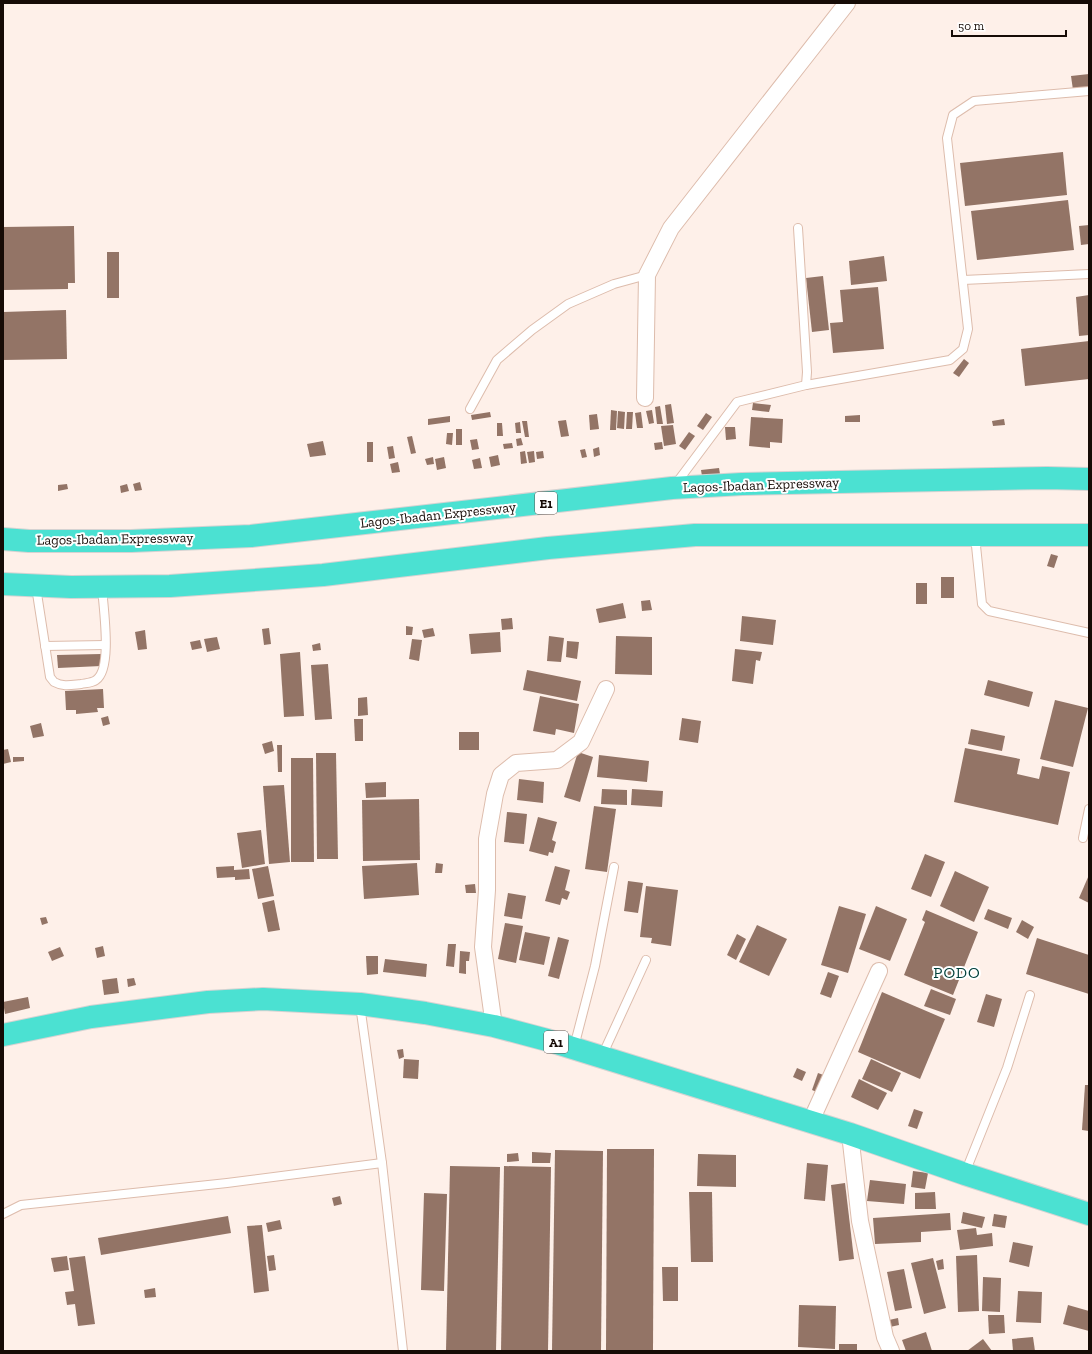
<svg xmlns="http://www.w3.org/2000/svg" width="1092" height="1354" viewBox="0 0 1092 1354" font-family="'Zilla Slab',serif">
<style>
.building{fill:#937466}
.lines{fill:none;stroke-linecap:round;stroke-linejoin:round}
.lane-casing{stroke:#ddbcac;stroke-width:10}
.street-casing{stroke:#ddbcac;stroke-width:18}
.highway-casing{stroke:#d5d3d2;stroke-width:24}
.lane{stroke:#fff;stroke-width:8}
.street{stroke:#fff;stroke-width:16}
.highway{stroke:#4be1d2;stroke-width:22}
.labels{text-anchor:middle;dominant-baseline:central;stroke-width:4;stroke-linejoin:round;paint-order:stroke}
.shield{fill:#fff;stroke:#5c5451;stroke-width:1}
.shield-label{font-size:13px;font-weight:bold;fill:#160b06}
.street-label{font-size:14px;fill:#160b06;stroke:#fff}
.quarter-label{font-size:16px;letter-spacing:1px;fill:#00403b;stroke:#fff}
</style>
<rect width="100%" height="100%" fill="#fef0e9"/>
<g class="building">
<polygon points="1089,74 1089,89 1073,90 1071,76"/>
<polygon points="1063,152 1067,195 965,206 960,163"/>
<polygon points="1068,200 1074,250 977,260 971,211"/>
<polygon points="1089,225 1089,244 1081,245 1079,226"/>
<polygon points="74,226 75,283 68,283 68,289 3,290 3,227"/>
<rect x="107" y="252" width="12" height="46"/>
<polygon points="884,256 887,281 851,285 849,261"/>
<polygon points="823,276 829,330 812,332 806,278"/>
<polygon points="878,287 884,349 833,353 830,323 843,322 840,290"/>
<polygon points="1089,295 1089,335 1079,336 1076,297"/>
<polygon points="66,310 67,359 3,360 3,312"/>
<polygon points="1089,341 1089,379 1025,386 1021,349"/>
<polygon points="964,359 969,363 959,377 953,373"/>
<polygon points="753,403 771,405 769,412 752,410"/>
<polygon points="671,404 674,423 667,424 665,405"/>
<polygon points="660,406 663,424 657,424 655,407"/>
<polygon points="611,410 617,411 616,430 610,430"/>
<polygon points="652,410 654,423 649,424 646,411"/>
<polygon points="618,411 625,412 624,429 617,428"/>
<polygon points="490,412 491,417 472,420 471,415"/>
<polygon points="627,412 633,412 632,429 626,429"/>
<polygon points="641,412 643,428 637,428 635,413"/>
<polygon points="706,413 712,417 703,430 697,426"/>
<polygon points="597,414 599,429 590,430 589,415"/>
<polygon points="860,415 860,422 845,422 845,416"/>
<polygon points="450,416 450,422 428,425 428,419"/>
<polygon points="751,417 783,419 782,443 770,442 770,448 749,446"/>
<polygon points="1004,419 1005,425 993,426 992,421"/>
<polygon points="566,420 569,436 561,437 558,421"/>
<polygon points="522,421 527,421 529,437 525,437"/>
<polygon points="520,422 521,433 516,433 515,423"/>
<polygon points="497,423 502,423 503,436 497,436"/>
<polygon points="673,425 676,444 664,446 661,426"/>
<polygon points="725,427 735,427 736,439 726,440"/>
<rect x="456" y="429" width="6" height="16"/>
<polygon points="689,432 695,436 685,450 679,446"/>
<polygon points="447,433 453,433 452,445 446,444"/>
<polygon points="412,436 416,453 411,454 407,437"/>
<polygon points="521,438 523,445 517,446 516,439"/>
<polygon points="477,439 479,449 472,450 470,440"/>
<polygon points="323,441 326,455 310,457 307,444"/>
<rect x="367" y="442" width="6" height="20"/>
<polygon points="662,442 663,449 655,450 654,443"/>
<polygon points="512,443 513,448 504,449 503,444"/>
<polygon points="393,446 395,458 389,459 387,447"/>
<polygon points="599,447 600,455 594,457 593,449"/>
<polygon points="585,449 587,457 582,458 580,450"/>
<polygon points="525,451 527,463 521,464 520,452"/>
<polygon points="534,451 535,462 529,463 527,452"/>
<polygon points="543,451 544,458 537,459 536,452"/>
<polygon points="498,455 500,465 491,467 489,457"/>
<polygon points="433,457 434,464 427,465 425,459"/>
<polygon points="444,457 446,468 437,470 435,459"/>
<polygon points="480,458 482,468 474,469 472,460"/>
<polygon points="398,462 400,472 392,473 390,464"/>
<polygon points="719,468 720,474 702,476 701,470"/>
<polygon points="140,482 142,490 135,491 133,484"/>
<polygon points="67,484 68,489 58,491 58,485"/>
<polygon points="127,484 129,491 121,493 120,486"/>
<polygon points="1051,554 1058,556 1054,568 1047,566"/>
<rect x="941" y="577" width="13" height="21"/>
<rect x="916" y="583" width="11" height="21"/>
<polygon points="650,600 652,610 642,611 641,601"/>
<polygon points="623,603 626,618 599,623 596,609"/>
<polygon points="742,616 776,620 773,645 740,641"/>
<polygon points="512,618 513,629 502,630 501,619"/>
<polygon points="406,626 413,627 412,635 406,635"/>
<polygon points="269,628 271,644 264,645 262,629"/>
<polygon points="433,628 435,636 424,638 422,630"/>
<polygon points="145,630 147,649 138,650 135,632"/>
<polygon points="500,632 501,652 471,654 469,634"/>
<polygon points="549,636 564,638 561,662 547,661"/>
<polygon points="616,636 652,637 652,675 615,674"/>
<polygon points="217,637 220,649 207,652 204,639"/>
<polygon points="412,639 422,640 419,661 409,659"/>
<polygon points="200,640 202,648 192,650 190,642"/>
<polygon points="567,641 579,642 577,659 566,657"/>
<polygon points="320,643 321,650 313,651 312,645"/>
<polygon points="735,649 762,652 760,661 756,660 753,684 732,681"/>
<polygon points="300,652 304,716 284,717 280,654"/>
<polygon points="101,654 101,666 58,668 57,655"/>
<polygon points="328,664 332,719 315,720 311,665"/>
<polygon points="527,670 581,681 577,701 523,690"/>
<polygon points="988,680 1033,692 1029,707 984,695"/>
<polygon points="103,689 104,708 97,708 98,712 76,714 76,710 66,710 65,691"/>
<polygon points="540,696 579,704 574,733 556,729 555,735 533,731"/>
<polygon points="367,697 368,715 358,716 358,698"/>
<polygon points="1055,700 1088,708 1073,767 1040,759"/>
<polygon points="108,716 110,724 103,726 101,718"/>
<polygon points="682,718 701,721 698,743 679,740"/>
<polygon points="354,719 363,719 363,741 355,741"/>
<polygon points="41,723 44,736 33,738 30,726"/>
<polygon points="971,729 1005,736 1002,751 968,744"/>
<rect x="459" y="732" width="20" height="18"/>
<polygon points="272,741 274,751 265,754 262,744"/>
<polygon points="277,745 282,745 282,772 278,772"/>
<polygon points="965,748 1020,759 1017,774 1039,779 1042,766 1070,772 1058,825 954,802"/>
<polygon points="8,749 11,762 3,764 3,750"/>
<polygon points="578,752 593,757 580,802 564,797"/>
<polygon points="316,753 336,753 338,859 317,859"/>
<polygon points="599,755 649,761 647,782 597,777"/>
<polygon points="13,757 24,757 24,761 13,762"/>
<polygon points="291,758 313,758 314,862 291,862"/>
<polygon points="519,779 544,782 543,803 517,800"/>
<polygon points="386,782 386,797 366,798 365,783"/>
<polygon points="284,785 290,862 269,864 263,786"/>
<polygon points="602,789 627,790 627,805 601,804"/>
<polygon points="632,789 663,791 662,807 631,805"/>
<polygon points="419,799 420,860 363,861 362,800"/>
<polygon points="594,806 616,809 607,872 585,869"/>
<polygon points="507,812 527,814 524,844 504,842"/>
<polygon points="538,817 557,822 552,840 556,842 553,853 549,852 548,856 529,851"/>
<polygon points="261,830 265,864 242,868 237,833"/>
<polygon points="925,854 945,862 931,897 911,889"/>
<polygon points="417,863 419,895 364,899 362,866"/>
<polygon points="436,863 443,864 442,873 435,873"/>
<polygon points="234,866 234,870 249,869 250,879 235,880 235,877 217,878 216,867"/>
<polygon points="268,866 274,896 258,899 252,869"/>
<polygon points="555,866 570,870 565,890 570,892 567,900 562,898 560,905 545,901"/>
<polygon points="955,871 989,887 974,922 940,906"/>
<polygon points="1089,875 1089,903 1079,898"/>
<polygon points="628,881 643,883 638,913 624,911"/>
<polygon points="475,884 476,893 466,893 465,885"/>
<polygon points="646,886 678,890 671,946 651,943 652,938 640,937"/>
<polygon points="508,893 526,896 522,919 504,916"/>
<polygon points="274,900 280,930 268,932 262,903"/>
<polygon points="839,906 866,914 848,973 821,965"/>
<polygon points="876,906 907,919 890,961 859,949"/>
<polygon points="988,909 1012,918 1008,929 984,919"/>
<polygon points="926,910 978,932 953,995 904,975 925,922 922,920"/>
<polygon points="46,917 48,923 42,925 40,918"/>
<polygon points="1022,920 1034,927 1028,939 1016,932"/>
<polygon points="505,923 523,926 516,963 498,959"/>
<polygon points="757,925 787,939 769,976 739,962"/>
<polygon points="525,932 550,937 544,965 519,960"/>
<polygon points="737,934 746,939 736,960 727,955"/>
<polygon points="558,937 569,940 559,979 548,976"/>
<polygon points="1037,938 1089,955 1089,994 1026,974"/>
<polygon points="448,944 456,944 454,967 446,966"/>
<polygon points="103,946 105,956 97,958 95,948"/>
<polygon points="60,947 64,956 52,961 48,952"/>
<polygon points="460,951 470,952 469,961 466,961 466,974 459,973"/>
<polygon points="366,956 378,956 378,974 367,975"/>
<polygon points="385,959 427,964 426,977 383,972"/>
<polygon points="828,972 839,976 831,998 820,994"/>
<polygon points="117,978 119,993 104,995 102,980"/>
<polygon points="134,978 136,985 128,987 127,979"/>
<polygon points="931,989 956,999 950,1015 924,1006"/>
<polygon points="882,992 945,1019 920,1079 858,1052"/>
<polygon points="986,994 1002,999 994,1027 977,1022"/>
<polygon points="28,997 30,1008 5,1014 3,1002"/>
<polygon points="403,1049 404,1057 399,1059 397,1050"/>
<polygon points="404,1059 419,1060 418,1079 403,1078"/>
<polygon points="871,1059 901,1073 892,1092 862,1079"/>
<polygon points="797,1068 806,1072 802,1081 793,1077"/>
<polygon points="818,1073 826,1076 819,1093 812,1090"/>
<polygon points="859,1079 887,1093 878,1110 851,1097"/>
<polygon points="1085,1085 1089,1085 1089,1131 1082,1130"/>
<polygon points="914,1109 923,1112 917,1129 908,1126"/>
<polygon points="607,1149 654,1149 653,1351 606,1351"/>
<polygon points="555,1150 603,1151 601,1351 552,1351"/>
<polygon points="532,1152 551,1153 550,1163 532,1163"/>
<polygon points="518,1153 519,1161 507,1162 507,1154"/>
<polygon points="698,1154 736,1155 736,1187 697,1186"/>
<polygon points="807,1163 828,1165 825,1201 804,1199"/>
<polygon points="450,1166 500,1167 496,1351 446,1351"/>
<polygon points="504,1166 551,1167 548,1351 501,1351"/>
<polygon points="913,1171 928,1173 925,1189 911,1187"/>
<polygon points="870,1180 906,1184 904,1204 867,1201"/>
<polygon points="845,1183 854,1259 839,1261 831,1185"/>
<polygon points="689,1192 712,1192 713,1262 691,1262"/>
<polygon points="935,1192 936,1209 915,1209 915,1193"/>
<polygon points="424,1193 447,1194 444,1291 421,1290"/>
<polygon points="340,1196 342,1204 334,1206 332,1198"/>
<polygon points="963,1212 985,1217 982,1228 961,1223"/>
<polygon points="950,1213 951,1230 921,1232 921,1242 875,1244 873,1218"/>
<polygon points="994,1214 1007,1216 1005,1228 992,1226"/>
<polygon points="228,1216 231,1233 101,1255 98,1238"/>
<polygon points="280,1220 282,1229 268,1232 266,1223"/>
<polygon points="262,1225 269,1291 254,1293 247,1226"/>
<polygon points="976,1228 977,1235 992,1233 993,1246 960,1250 957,1230"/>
<polygon points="1013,1242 1033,1246 1029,1267 1009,1262"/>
<polygon points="274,1255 276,1270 269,1271 267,1256"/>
<polygon points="977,1255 979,1311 958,1312 956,1256"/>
<polygon points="67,1256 69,1270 54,1272 51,1258"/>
<polygon points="85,1256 95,1324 78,1326 75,1304 67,1305 65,1292 74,1291 69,1258"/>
<polygon points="933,1258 946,1308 924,1314 911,1263"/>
<polygon points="943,1259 944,1269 938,1270 936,1261"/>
<polygon points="662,1267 678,1267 678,1301 663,1301"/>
<polygon points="904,1269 912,1308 895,1311 887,1272"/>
<polygon points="983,1277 1001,1278 1000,1312 982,1311"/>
<polygon points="155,1288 156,1297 145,1298 144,1290"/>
<polygon points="1018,1291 1042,1292 1041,1323 1016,1322"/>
<polygon points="799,1305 836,1306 835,1349 798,1347"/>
<polygon points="1068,1305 1089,1311 1089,1331 1063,1324"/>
<polygon points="988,1315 1004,1315 1005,1333 989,1334"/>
<polygon points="898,1318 899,1325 890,1327 889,1320"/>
<polygon points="926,1332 932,1351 906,1351 902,1340"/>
<polygon points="1033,1337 1035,1351 1013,1351 1012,1339"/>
<polygon points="983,1339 992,1351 967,1351"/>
<rect x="839" y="1344" width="18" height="7"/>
</g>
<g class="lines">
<g class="lane-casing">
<g id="lane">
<polyline points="798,228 807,372 806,385"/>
<polyline points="963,280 1089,274"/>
<polyline points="470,409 497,360 532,330 568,304 614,284 647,275"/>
<polyline points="675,485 737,402 806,385 950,360 963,349 968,329 947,138 953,115 974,101 1089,91"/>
<polyline points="975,536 982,604 989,611 1089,633"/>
<path d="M36,587L50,677L54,682C63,687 71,685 81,684C86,683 92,683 96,680C113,669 103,606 102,587"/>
<polyline points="45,646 105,645"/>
<polyline points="1083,838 1089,809"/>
<polyline points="360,1005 382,1163 403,1351"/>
<polyline points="574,1047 595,966 614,867"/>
<polyline points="602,1056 646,960"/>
<polyline points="965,1173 1007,1068 1030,995"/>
<polyline points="3,1214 21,1205 227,1183 382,1163"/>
</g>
</g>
<g class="street-casing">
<g id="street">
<polyline points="645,398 647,275 671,228 847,3"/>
<polyline points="494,1026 483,947 487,890 487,839 495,794 501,775 516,763 557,760 581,742 606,689"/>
<polyline points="810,1123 879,971"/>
<polyline points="850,1134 860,1221 885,1337 891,1351"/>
</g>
</g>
<g class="highway-casing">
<g id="highway">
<polyline points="3,539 29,541 131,541 251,536 672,488 742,484 1047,478 1089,479"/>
<polyline points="3,584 71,587 170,586 269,579 323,575 548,548 695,535 1089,535"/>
<polyline points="3,1035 91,1017 208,1002 263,999 360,1004 425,1013 494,1026 547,1040 850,1134 965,1174 1089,1214"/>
</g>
</g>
<use href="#lane" class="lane"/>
<use href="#street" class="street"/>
<use href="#highway" class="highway"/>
</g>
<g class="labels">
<g class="shield">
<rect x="535" y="492" width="22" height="22" rx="3"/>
<rect x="544" y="1031" width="24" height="22" rx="3"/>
</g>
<g class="shield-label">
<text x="546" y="503">E1</text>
<text x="556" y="1042">A1</text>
</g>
<g class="street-label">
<text transform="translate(761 485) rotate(-2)">Lagos-Ibadan Expressway</text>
<text transform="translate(438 515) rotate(-6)">Lagos-Ibadan Expressway</text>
<text transform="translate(115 539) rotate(-1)">Lagos-Ibadan Expressway</text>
</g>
<g class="quarter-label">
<text x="957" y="972">PODO</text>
</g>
</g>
<rect width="1092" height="1354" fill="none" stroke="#160b06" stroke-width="8"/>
<path d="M952 30v6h114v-6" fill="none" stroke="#160b06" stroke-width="2"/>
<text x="958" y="30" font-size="12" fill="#160b06" stroke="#ffffff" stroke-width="3" paint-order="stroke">50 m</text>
</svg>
